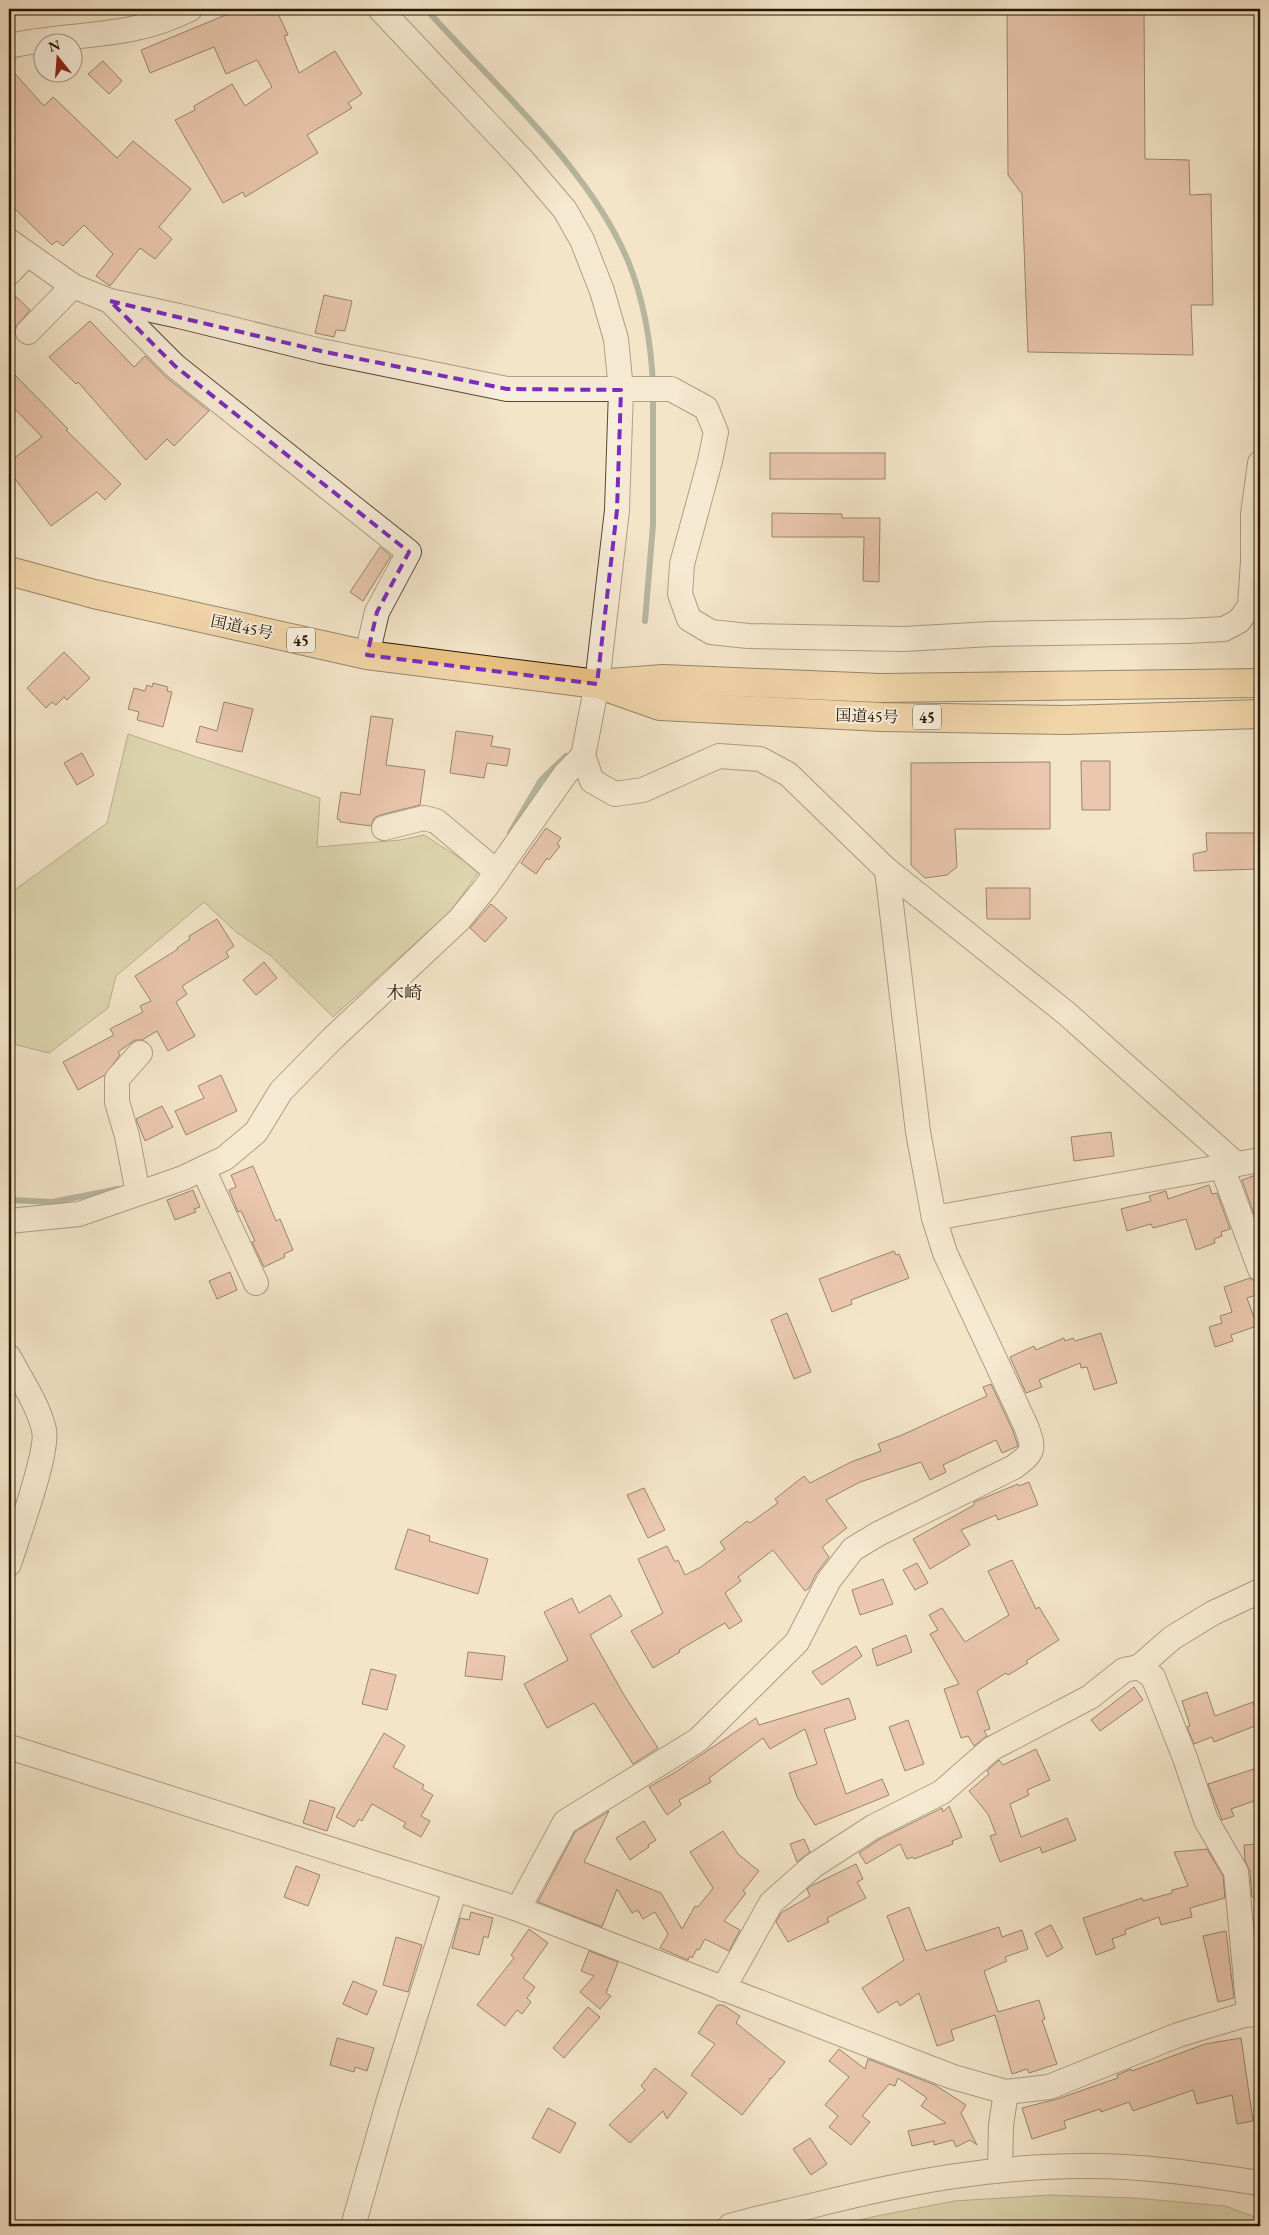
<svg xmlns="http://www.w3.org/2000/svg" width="1269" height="2235" viewBox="0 0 1269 2235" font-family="'EB Garamond','Noto Serif JP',serif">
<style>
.green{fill:#c2c291;stroke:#746c49}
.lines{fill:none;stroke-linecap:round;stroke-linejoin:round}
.stream{stroke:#6c7b6c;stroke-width:6}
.building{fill:#dea28e;stroke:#251501}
.minor-casing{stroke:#594933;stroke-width:26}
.highway-casing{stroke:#251501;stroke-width:30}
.minor{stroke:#f8eedc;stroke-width:24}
.highway{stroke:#eac284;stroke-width:28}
.marked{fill:none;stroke:#7b2cbf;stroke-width:4;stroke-dasharray:10 6;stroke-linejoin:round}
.labels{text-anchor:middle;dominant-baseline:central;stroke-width:4;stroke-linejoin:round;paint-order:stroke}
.shield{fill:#f8eedc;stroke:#645643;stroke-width:1}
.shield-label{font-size:15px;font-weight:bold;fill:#251501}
.street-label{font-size:16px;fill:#251501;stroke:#f8eedc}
.neighbourhood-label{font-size:18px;fill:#251501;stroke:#f8eedc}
</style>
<rect width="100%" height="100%" fill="#f4e5c9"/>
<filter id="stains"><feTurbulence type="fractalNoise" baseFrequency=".004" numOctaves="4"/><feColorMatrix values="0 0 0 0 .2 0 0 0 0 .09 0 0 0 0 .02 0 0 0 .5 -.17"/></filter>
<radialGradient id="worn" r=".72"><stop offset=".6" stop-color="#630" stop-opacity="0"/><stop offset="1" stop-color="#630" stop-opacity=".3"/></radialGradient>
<g class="green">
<polygon points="128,734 320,798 317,847 400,840 424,835 463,860 478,873 450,912 333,1017 271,956 236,932 204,902 116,976 108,1008 49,1053 9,1043 9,894 107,823"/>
<polygon points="1050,2195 1135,2198 1225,2206 1260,2219 1260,2226 835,2226 872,2217 954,2201"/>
</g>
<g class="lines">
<g class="stream">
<path d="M426,9C494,86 592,169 630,266C644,302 651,345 653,384"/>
<polyline points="645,621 653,525 653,394"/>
<polyline points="510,833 541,780 566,756"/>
<polyline points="9,1200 52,1202 118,1189"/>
</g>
</g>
<g class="building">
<polygon points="240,9 276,9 288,35 284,36 299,73 335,51 362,94 348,103 352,108 307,135 318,153 245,197 243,192 223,203 175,120 195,110 194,106 232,84 245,106 272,87 257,60 226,74 214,47 150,73 141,50"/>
<polygon points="1007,9 1144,9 1145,159 1189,160 1190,195 1211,194 1213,305 1191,305 1193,355 1028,352 1022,194 1008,175"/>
<polygon points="103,61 122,81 109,94 88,74"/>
<polygon points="9,67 44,106 53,97 117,158 133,141 191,189 159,227 172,239 155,259 140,248 110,286 96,276 113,254 84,225 63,246 57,241 52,245 9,203"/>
<polygon points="9,290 30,310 9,335"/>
<polygon points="324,295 352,301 345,331 336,330 334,337 315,333"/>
<polygon points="90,321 134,367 145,356 166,377 209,411 174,446 167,439 146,460 78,382 76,384 49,357"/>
<polygon points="9,369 68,429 66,430 121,484 105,500 97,492 51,526 9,471 9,462 42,437 9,403"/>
<rect x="770" y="453" width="115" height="26"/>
<polygon points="772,513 842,514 842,518 880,518 879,582 863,581 864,537 772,537"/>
<polygon points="380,547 391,556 363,601 350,592"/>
<polygon points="64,652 90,678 67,700 64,697 56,705 52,702 46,708 27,688"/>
<polygon points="153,683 168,687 167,691 172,692 163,727 137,720 139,712 128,709 134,688 145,691 147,685 152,687"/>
<polygon points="224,702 253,709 242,752 196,742 200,726 217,731"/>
<polygon points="371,716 393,719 386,765 425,770 420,805 380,815 374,818 371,826 340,822 340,820 337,819 341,792 360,795"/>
<polygon points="456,731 493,736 491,746 510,749 507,766 487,763 484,778 450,773"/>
<polygon points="82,753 94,775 77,785 64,763"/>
<polygon points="1081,761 1110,761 1110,810 1082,810"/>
<polygon points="1050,762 1050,829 955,829 957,867 947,875 925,878 911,865 911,763"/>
<polygon points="546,828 561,838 557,844 560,846 549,860 547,858 536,874 521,863"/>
<polygon points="1206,833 1260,833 1260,869 1194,871 1193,854 1207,851"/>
<polygon points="986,888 1030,888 1030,919 987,919"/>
<polygon points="491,904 507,918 485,942 470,928"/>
<polygon points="217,919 234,946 226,952 229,957 182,986 187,994 176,1002 195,1036 168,1051 157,1031 142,1040 135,1040 118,1052 120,1055 105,1075 78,1090 63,1062 114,1035 110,1029 143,1012 140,1006 151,1001 135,976 178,949 177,948 190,939 189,936"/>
<polygon points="264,962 277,978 256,995 243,980"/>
<polygon points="221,1075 237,1111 186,1135 175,1111 204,1098 198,1086"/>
<polygon points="162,1106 173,1127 145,1141 136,1119"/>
<polygon points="1111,1132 1114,1156 1074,1161 1071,1137"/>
<polygon points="253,1166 276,1221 280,1219 293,1250 284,1254 285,1257 264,1267 252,1242 255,1241 241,1211 238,1212 229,1190 236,1187 231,1175"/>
<polygon points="1256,1175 1260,1189 1260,1219 1256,1220 1242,1180"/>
<polygon points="1209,1185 1212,1194 1217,1193 1230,1229 1221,1232 1222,1236 1214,1239 1215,1243 1196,1250 1186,1219 1153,1228 1151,1224 1127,1231 1121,1209 1151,1201 1149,1196 1166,1191 1168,1199"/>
<polygon points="193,1190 200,1207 194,1209 196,1212 175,1220 167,1200"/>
<polygon points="894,1251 896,1255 899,1254 909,1278 851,1300 852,1304 832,1312 819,1279"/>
<polygon points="230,1272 237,1290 217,1299 209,1281"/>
<polygon points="1250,1278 1255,1281 1259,1294 1247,1298 1257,1326 1231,1335 1233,1341 1215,1347 1209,1327 1222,1323 1220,1316 1232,1312 1224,1287"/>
<polygon points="787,1313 811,1372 794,1379 771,1320"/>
<polygon points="1101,1333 1117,1383 1094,1390 1087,1367 1081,1368 1080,1363 1039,1380 1042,1387 1026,1393 1010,1357 1034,1346 1036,1350 1064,1338 1065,1341 1073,1338 1075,1341"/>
<polygon points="991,1384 1013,1431 1018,1446 1002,1453 996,1440 943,1465 946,1472 930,1480 921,1462 860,1482 826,1500 847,1528 822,1547 829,1557 816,1574 809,1588 805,1591 773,1550 738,1577 741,1581 725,1593 742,1621 729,1629 725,1623 679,1650 680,1652 653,1668 631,1631 663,1613 638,1559 667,1546 675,1562 678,1560 685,1575 701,1567 725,1549 720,1542 747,1521 750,1523 778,1503 775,1499 804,1476 810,1483 851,1462 881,1451 878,1444 902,1435 987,1396 983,1387"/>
<polygon points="1029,1482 1038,1505 998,1520 996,1515 961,1530 970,1545 930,1569 913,1539 974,1505 974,1502 1018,1484 1019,1486"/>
<polygon points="644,1488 665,1530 648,1538 627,1495"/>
<polygon points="408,1529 430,1536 429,1541 488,1559 478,1594 395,1569"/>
<polygon points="1012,1560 1036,1609 1039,1607 1059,1640 1026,1661 1028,1663 1008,1675 1006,1673 977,1691 990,1729 984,1731 987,1736 974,1746 968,1736 961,1738 944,1689 959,1684 930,1634 938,1630 929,1615 942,1608 965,1642 1009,1615 988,1571"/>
<polygon points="917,1563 928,1583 915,1590 903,1570"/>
<polygon points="883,1579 893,1604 860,1615 852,1590"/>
<polygon points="610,1595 622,1616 590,1635 624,1695 658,1748 633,1764 594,1703 547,1728 524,1684 568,1660 544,1612 572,1598 579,1613"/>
<polygon points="906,1635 912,1652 877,1666 872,1649"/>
<polygon points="856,1646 862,1656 822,1685 812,1672"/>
<polygon points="468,1652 505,1656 502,1680 465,1676"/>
<polygon points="371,1669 396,1675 387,1710 362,1704"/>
<polygon points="1134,1687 1143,1700 1100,1731 1091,1720"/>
<polygon points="1207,1692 1215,1716 1253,1702 1260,1724 1214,1742 1212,1737 1194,1744 1187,1727 1190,1726 1182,1701"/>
<polygon points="849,1698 856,1719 824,1729 846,1794 882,1779 889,1795 815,1825 797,1797 789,1773 817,1764 805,1729 770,1749 763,1738 709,1778 711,1782 679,1800 681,1805 667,1815 649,1787 674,1773 756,1718 759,1725"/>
<polygon points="908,1720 924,1764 905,1771 889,1727"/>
<polygon points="384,1733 405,1746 393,1767 424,1785 422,1789 433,1795 421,1816 430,1821 421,1837 403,1827 406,1823 372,1804 362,1821 359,1819 354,1827 336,1817"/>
<polygon points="1036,1749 1050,1780 1027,1790 1029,1795 1010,1804 1021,1837 1067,1818 1076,1840 1042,1853 1040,1847 1000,1862 990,1836 996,1834 988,1814 969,1791 989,1774 987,1771 999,1760 1003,1765"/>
<polygon points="1260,1767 1260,1799 1231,1809 1234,1816 1222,1820 1208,1784"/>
<polygon points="310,1800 335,1808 327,1831 303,1823"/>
<polygon points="949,1806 962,1837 952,1841 953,1844 914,1859 913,1857 907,1859 900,1844 866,1864 859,1853 880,1839 942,1808 943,1812"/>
<polygon points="609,1811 584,1862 661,1893 682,1929 695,1906 698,1907 713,1888 690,1852 723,1831 738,1854 759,1871 743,1891 746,1893 724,1921 740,1930 729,1951 705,1939 699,1950 697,1949 692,1958 690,1956 688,1960 660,1948 668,1934 655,1912 643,1919 638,1910 632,1913 617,1889 602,1927 538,1902 575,1832"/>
<polygon points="644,1821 656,1840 648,1845 649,1847 630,1860 616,1838"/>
<polygon points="804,1839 810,1852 797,1862 790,1844"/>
<polygon points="1260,1844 1260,1896 1252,1897 1250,1871 1245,1861 1244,1845"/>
<polygon points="1207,1849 1223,1876 1225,1898 1190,1908 1192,1917 1161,1925 1159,1917 1125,1930 1126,1934 1112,1939 1115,1948 1096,1955 1083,1918 1142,1898 1143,1901 1172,1893 1172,1890 1188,1886 1174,1852"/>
<polygon points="856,1864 863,1879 857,1882 866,1898 827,1918 829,1922 788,1942 776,1922 781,1913 810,1896 807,1889 811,1886"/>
<polygon points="296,1866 320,1875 308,1906 284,1897"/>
<polygon points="909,1907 926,1951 999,1927 1002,1937 1022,1930 1028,1949 1005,1957 1007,1961 984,1971 998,2012 1039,2000 1045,2019 1042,2020 1057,2064 1029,2073 1027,2069 1012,2074 995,2015 951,2030 954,2040 937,2046 919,1993 900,2006 897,2001 878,2013 862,1988 904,1960 887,1916"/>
<polygon points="471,1912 493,1918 488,1938 484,1936 479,1955 452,1948 460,1918 469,1920"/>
<polygon points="1051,1925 1063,1948 1047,1957 1035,1933"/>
<polygon points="529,1929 548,1943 523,1978 535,1987 527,1998 531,2002 522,2014 517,2010 505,2026 477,2005 514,1958 511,1955"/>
<polygon points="1226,1931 1234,1998 1218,2002 1203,1936"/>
<polygon points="396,1937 422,1945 408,1992 383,1985"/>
<polygon points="589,1951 618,1962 606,1993 611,1996 600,2009 580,1992 594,1976 581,1971"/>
<polygon points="353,1981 377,1991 367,2015 343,2004"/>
<polygon points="717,2005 723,2005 740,2016 736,2023 785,2062 771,2079 769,2078 770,2080 742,2115 691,2075 715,2044 698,2033"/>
<polygon points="588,2007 600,2017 564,2058 553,2048"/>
<polygon points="337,2038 374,2048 367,2071 355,2067 354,2072 330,2065"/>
<polygon points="1241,2038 1253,2121 1237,2124 1232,2095 1197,2104 1193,2090 1133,2111 1129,2102 1101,2112 1100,2109 1064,2121 1066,2128 1032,2139 1022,2108 1057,2099 1118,2078 1117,2075 1131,2069 1132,2071 1205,2044"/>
<polygon points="839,2049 865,2069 868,2059 935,2085 966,2105 961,2113 977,2145 970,2140 956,2147 953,2140 934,2145 934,2141 912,2146 908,2131 946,2123 921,2106 927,2098 898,2078 895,2086 889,2084 862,2116 870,2122 851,2145 829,2127 838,2116 825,2105 849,2077 829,2061"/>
<polygon points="655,2068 687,2093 667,2119 663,2111 630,2143 609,2125 645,2090 641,2086"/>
<polygon points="548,2108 576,2123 560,2153 532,2138"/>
<polygon points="810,2138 827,2164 811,2175 793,2149"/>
</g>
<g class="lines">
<g class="minor-casing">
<g id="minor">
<polyline points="380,9 524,162 565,210 582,240 602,291 616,339 621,390 617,510 597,684 583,756 592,781 615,794 643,790 719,756 760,759 788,774 887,870 1066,1013 1236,1164"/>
<path d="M9,46C71,32 130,40 190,9"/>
<polyline points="9,241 73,286 110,301 179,316 321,351 507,389 671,389 706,408 716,432 710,461 682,564 680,594 689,619 711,632 748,636 904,639 991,634 1187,631 1224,629 1239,621 1250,606 1253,561 1253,514 1260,463"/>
<polyline points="9,273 27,254"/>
<polyline points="110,301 175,366 409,552 377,612 367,655"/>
<polyline points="28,332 73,286"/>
<polyline points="384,828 424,818 436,821 497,872"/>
<polyline points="1222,1167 1260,1269"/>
<polyline points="203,1169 256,1283"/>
<polyline points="138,1193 127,1136 117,1102 117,1079 140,1053"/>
<polyline points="934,1218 1260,1160"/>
<polyline points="9,1221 79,1214 183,1178 225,1158 256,1132 281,1091 333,1038 459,920 486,887 566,773 583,756"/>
<path d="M9,1357C21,1380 38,1404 44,1430C49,1452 17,1538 9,1564"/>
<polyline points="1139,1667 1172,1638 1213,1613 1260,1591"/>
<polyline points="9,1747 518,1909 953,2077 1006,2092 1049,2087 1178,2035 1244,2015 1260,2014"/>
<path d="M518,1909L565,1822L698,1740L797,1642L829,1580L853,1549L878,1534L1014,1467C1034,1452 1035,1450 1026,1426L945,1253L934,1218L918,1132L887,870"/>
<polyline points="723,1989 771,1903 813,1866 873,1827 942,1792 991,1749 1090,1697 1124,1670 1139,1667 1153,1677 1185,1758 1206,1820 1236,1872 1249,2014"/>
<polyline points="1000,2169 1001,2125 1006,2092"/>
<polyline points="353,2226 388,2103 455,1889"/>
<path d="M730,2226C758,2218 787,2212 815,2205C906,2182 997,2165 1091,2166C1147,2166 1205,2175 1260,2183"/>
</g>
</g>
<g class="highway-casing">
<g id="highway">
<polyline points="9,571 94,594 367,655 597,684 663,679 880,688 1260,683"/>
<polyline points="606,687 660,706 881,717 1066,720 1260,714"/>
</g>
</g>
<use href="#minor" class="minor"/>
<use href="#highway" class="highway"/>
</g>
<path d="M0 0H1269V2235H0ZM110,301L321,351L507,389L621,390L617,510L597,684L367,655L377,612L409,552L175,366Z" fill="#f4e5c9" fill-opacity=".55" fill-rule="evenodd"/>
<path class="marked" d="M110,301L321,351L507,389L621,390L617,510L597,684L367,655L377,612L409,552L175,366Z"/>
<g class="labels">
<g class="shield">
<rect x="287" y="627.5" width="28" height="25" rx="4"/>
<rect x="913" y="704.5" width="28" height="25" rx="4"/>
</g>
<g class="shield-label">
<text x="301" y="640">45</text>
<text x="927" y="717">45</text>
</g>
<g class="street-label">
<text transform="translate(242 627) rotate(12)">国道45号</text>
<text transform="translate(867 716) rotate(2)">国道45号</text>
</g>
<g class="neighbourhood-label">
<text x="404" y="992">木崎</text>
</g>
</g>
<rect width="1269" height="2235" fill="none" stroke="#f4e5c9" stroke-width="30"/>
<rect x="10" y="10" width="1249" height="2215" fill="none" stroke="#251501" stroke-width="2.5"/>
<rect x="15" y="15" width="1239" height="2205" fill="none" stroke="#251501"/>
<g transform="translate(58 58) rotate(343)"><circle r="24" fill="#f8eedc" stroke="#a49784"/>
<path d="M0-4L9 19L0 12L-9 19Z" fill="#8f2418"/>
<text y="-8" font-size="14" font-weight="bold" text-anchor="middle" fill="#251501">N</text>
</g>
<rect width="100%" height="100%" filter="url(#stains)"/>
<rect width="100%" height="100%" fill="url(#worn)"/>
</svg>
